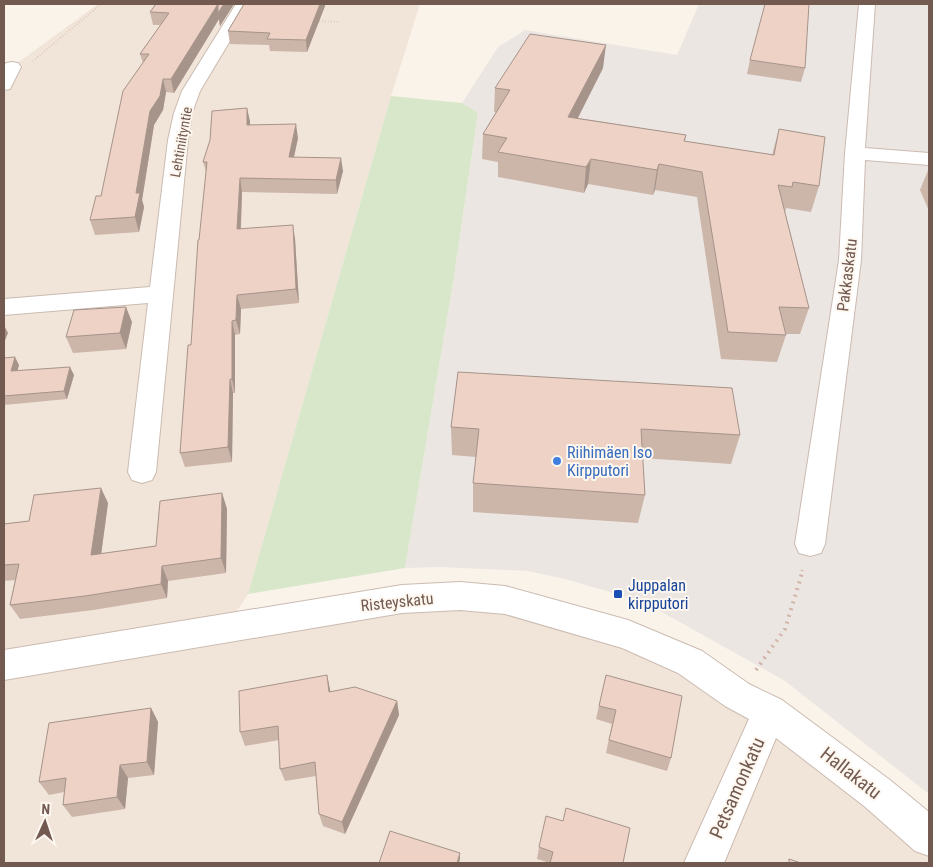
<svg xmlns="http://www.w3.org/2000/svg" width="933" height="867" viewBox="0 0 933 867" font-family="'Roboto Condensed',sans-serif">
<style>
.residential{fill:#f1e4d9}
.industrial{fill:#ece6e3}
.green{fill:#d8e7ca}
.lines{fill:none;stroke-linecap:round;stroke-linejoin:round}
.minor-casing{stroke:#cbbbb1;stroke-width:2}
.path-far2{stroke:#d2b5a8;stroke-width:2;stroke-dasharray:0.5 2.5;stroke-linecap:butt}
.path-far1{stroke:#d2b5a8;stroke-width:3;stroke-dasharray:1 4;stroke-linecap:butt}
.path{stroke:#d2b5a8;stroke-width:4;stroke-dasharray:2 5;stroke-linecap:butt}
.minor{fill:#fff;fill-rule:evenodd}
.wall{fill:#ccb5a9}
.shaded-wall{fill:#a6938a}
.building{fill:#edd2c5;stroke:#a6938a}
.shop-dot{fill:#3f7fe0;stroke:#fdf7f0;stroke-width:2}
.transit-dot{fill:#1a4fb4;stroke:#fdf7f0;stroke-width:2}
.labels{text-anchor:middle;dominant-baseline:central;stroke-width:4;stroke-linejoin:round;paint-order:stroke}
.far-street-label{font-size:14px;fill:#725a50;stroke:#fdf7f0}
.street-label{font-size:16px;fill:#725a50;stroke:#fdf7f0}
.shop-label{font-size:16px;fill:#366cbe;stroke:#fdf7f0;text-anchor:start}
.transit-label{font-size:16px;fill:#164399;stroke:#fdf7f0;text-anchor:start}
.near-street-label{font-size:19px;fill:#725a50;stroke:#fdf7f0}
</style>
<rect width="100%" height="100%" fill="#faf3ea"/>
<polygon class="residential" points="98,4 420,4 391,96 248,594 226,628 460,596 690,662 895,824 929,854 929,863 4,863 4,85 12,67"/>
<polygon class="industrial" points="699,4 929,4 929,794 785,681 644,602 565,579 528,571 441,567 405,568 453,283 478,114 462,103 498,47 525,30 677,55"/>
<polygon class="green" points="391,96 462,103 478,113 453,283 405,568 248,594"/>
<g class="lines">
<g class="minor-casing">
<g id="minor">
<polygon points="236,4 252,4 200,91 192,113 188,140 156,472 152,480 142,483 132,480 128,472 148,303 4,315 4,299 150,287 168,140 174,113 182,91"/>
<polygon points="859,4 875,4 865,148 929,153 929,165 865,160 861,260 825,544 821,553 810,556 799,553 795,544 839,260 845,153"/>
<polygon points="12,62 18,63 21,67 10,89 4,90 4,66 6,63"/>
<polygon points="460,582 505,586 628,620 702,651 749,684 782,700 890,780 929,812 929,856 915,851 864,806 776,738 724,863 684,863 749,719 725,706 678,673 622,648 505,614 460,610 402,613 4,680 4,650 402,585"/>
</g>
</g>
<g class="path-far2">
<polyline points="316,21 338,22"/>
<polyline points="33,61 101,4"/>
</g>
<polyline class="path-far1" points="802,571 803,568"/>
<polyline class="path" points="756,670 785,629 803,570"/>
<use href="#minor" class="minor"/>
</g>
<g class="wall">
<polygon points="234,4 220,26 219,19 174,93 166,92 163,110 154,125 142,200 144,207 139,232 95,235 90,220 101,196 143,63 140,54 161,25 153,25 150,12"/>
<polygon points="325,6 307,52 270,51 269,45 230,44 228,31"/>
<polygon points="750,60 805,68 801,82 747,74"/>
<polygon points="603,68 578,118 686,135 685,141 772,155 779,129 819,186 811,212 786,208 785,212 809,308 800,334 786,334 786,335 777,362 721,359 697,197 655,190 653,195 588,184 584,193 498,177 498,162 482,159 483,134 496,112 494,112 495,88"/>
<polygon points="250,121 250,125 298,138 294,157 343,171 337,194 242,192 241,229 295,239 299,303 241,309 240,334 235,335 235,393 233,393 232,462 185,467 180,453 191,345 206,171 203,162"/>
<polygon points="929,168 929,211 920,190"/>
<polygon points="132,322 126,349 73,353 66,337"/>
<polygon points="4,358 19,365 17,371 74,375 67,399 4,405"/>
<polygon points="458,372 740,435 731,464 642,458 645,495 638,523 473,512 473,483 476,457 452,455 451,427"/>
<polygon points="222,493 227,509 226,573 168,581 167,598 93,610 20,619 10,605 15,580 4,581 4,524 29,521 108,503 101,554 156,546"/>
<polygon points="606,675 671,758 667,771 606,753 612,724 596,719"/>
<polygon points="330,692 397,701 399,715 345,834 323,826 319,814 316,776 285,781 280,769 279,740 245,746 240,732"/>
<polygon points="151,708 158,722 154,775 128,778 125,809 72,817 63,805 64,792 49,795 39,782"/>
<polygon points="539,847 623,863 550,863 537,859"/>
</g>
<g class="shaded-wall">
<polygon points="218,4 234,4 220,26 219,19 174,93 171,79"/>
<polygon points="320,4 325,4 325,6 307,52 306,40"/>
<polygon points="606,45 603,68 566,141 568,117"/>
<polygon points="163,79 166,92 163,110 154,125 142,200 144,207 139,232 135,217 136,193 150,111"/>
<polygon points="247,108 250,121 250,138 247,125"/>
<polygon points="296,124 298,138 291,170 289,157"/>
<polygon points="341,158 343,171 337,194 336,180"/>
<polygon points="591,159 588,184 584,193 586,167"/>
<polygon points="659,164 655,190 653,195 657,170"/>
<polygon points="240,178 242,192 240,243 237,229"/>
<polygon points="293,225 295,239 299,303 296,289"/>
<polygon points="237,295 241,309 240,334 236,320"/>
<polygon points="126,307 132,322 126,349 120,333"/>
<polygon points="232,321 235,335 235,393 232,379"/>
<polygon points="4,325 8,333 4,343"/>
<polygon points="15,357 19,365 15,379 11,371"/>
<polygon points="70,367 74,375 67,399 64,391"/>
<polygon points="230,379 233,393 232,462 228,447"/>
<polygon points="101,488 108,503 99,570 91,555"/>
<polygon points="222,493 227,509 226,573 221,558"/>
<polygon points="162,566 168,581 167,598 161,584"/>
<polygon points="327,675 330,689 332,706 329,692"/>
<polygon points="397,701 399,715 345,834 342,822"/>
<polygon points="151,708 158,722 154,775 147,762"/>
<polygon points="120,765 128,778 125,809 117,797"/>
<polygon points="460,853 460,859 459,863 457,863"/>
</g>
<g class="building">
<polygon points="156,4 218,4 171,79 163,79 160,96 150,111 136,193 140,193 135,217 90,220 96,196 101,196 123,91 149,54 140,54 169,13 150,12"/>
<polygon points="218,4 224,4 218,13"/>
<polygon points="244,4 320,4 306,40 267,39 270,33 228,31"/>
<polygon points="765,4 809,4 805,68 750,60"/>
<polygon points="530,34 606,45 568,117 686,135 684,141 774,155 779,129 825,137 819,186 793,182 792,187 778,185 809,308 779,307 786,335 728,332 702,172 659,164 657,170 591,159 586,167 498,152 507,138 483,134 510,90 495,88"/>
<polygon points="247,108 247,125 296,124 289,157 341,158 336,180 240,178 237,229 293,225 296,289 237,295 236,320 232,321 232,379 230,379 228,447 180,453 188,345 191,345 198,240 199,240 207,162 203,162 210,140 212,111"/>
<polygon points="126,307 120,333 66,337 74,310"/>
<polygon points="15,357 11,371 70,367 64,391 4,396 4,358"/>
<polygon points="458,372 732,388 740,435 641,429 645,495 473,483 479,429 451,427"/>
<polygon points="101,488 91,555 156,546 160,501 222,493 221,558 162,566 161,584 85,596 10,605 19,564 4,565 4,524 29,521 34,495"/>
<polygon points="327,675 329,692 355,687 397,701 342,822 319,814 315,762 280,769 278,726 240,732 239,691"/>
<polygon points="606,675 682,696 671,758 609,740 616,710 599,706"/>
<polygon points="151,708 147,762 120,765 117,797 63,805 66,778 39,782 49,723"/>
<polygon points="566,808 630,828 623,863 550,863 553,852 539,847 546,816 563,821"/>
<polygon points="390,831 460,853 457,863 379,863"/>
<polygon points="789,859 801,863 789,863"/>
</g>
<circle class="shop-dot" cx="557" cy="461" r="5"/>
<rect class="transit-dot" x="613" y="589" width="10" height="10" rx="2.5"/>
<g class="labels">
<g class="far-street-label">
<text transform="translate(181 142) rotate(-80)">Lehtiniityntie</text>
</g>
<g class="street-label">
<text transform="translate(847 275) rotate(-83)">Pakkaskatu</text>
<text transform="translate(397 602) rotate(-6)">Risteyskatu</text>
</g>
<g class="shop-label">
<text x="567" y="452">Riihimäen Iso<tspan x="567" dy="18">Kirpputori</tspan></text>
</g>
<g class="transit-label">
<text x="628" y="585">Juppalan<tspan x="628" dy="18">kirpputori</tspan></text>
</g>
<g class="near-street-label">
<text transform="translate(851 773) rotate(38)">Hallakatu</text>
<text transform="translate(737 788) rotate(-66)">Petsamonkatu</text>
</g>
</g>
<rect width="933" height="867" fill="none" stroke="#725a50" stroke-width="10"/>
<g transform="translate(45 822) rotate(3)" stroke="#fdf7f0" stroke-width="4" paint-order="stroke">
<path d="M0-4L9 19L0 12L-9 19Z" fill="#725a50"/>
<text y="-8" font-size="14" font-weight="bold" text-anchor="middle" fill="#725a50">N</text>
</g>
</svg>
